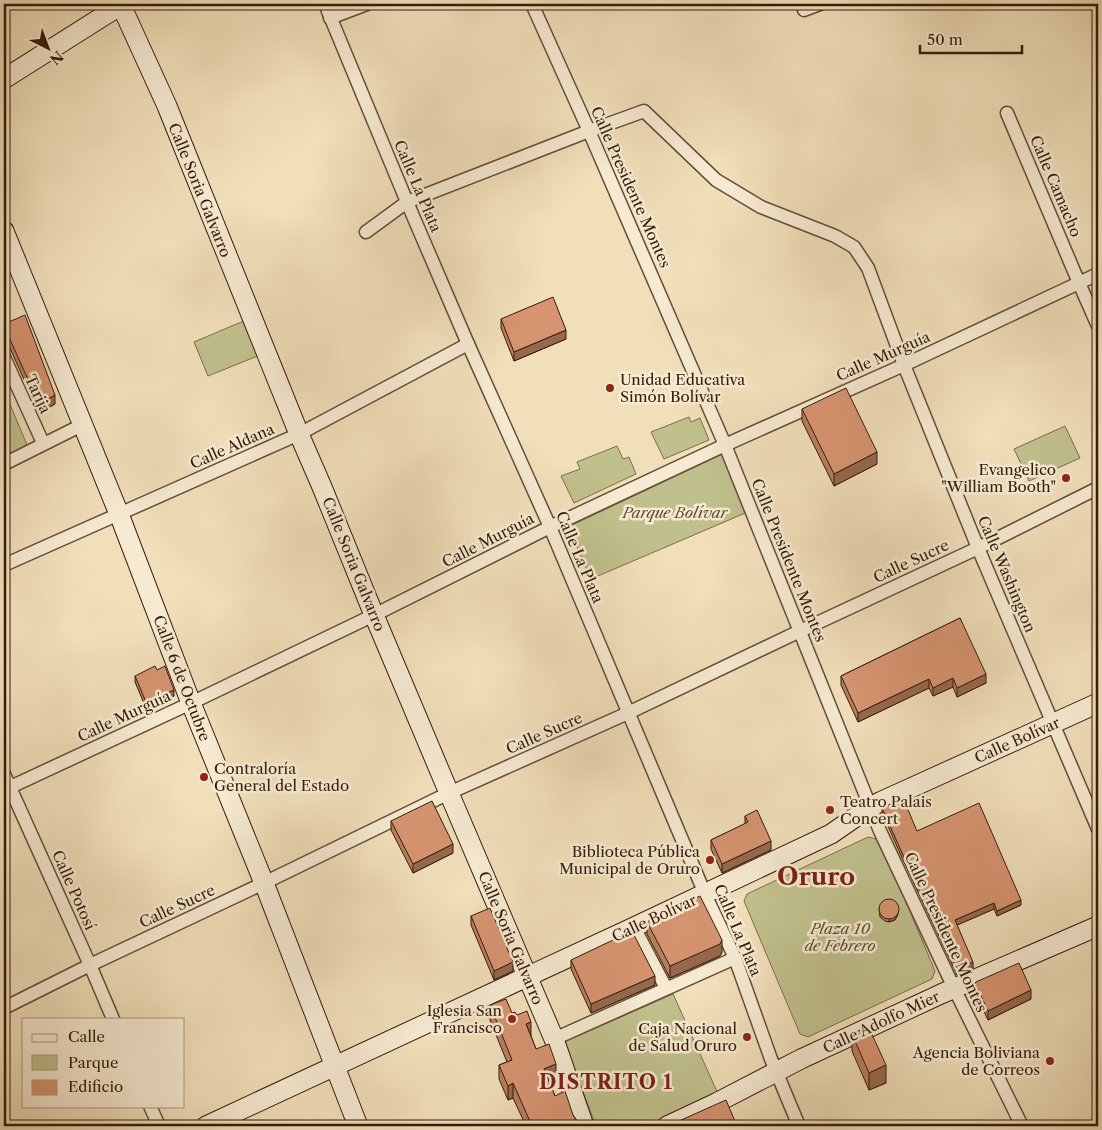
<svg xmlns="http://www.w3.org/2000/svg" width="1102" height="1130" viewBox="0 0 1102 1130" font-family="'Libre Caslon Text',serif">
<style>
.green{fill:#c0c08c;stroke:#7a6e4a}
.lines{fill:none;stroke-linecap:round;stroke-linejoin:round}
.street-casing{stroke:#634d35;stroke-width:15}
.secondary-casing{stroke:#341c09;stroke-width:21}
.street{stroke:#f6ead2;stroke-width:12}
.secondary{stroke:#f6ead2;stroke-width:19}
.wall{fill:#b87f60;stroke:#341c09}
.shaded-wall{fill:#96684e;stroke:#341c09}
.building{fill:#d69470;stroke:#341c09}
.poi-dot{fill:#8f2418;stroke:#f6ead2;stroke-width:2}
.labels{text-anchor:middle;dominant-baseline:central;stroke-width:5;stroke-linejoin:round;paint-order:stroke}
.street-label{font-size:15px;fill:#341c09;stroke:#f6ead2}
.poi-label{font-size:15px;fill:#341c09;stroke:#f6ead2;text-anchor:end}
.park-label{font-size:15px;font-style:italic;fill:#5e4d30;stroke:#f6ead2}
.district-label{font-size:20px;font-weight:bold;letter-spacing:1px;fill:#7a1f14;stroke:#f6ead2}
.town-label{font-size:25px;font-weight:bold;fill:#7a1f14;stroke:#f6ead2}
</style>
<rect width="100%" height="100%" fill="#f1dfba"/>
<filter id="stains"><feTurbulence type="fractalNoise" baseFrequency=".004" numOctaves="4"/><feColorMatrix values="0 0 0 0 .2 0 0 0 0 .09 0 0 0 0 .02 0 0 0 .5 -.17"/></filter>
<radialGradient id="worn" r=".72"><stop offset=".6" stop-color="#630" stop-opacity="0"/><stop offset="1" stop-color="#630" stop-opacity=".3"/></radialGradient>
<g class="green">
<polygon points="246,320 260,355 208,376 194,342"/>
<polygon points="4,390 27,445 4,458"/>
<polygon points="689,417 691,422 700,418 709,440 664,459 651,432"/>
<polygon points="1065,426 1080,458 1029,481 1014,449"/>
<polygon points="617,446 623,459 629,457 636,474 574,503 561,476 580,469 577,462"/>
<polygon points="727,452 750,511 591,579 568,527"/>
<polygon points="868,837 880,840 935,971 932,979 808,1037 800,1034 744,901 747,894"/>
<polygon points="673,994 719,1096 651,1126 596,1126 564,1042"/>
</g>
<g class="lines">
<g class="street-casing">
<g id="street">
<polyline points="325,4 407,202 468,344 550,527 705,894 735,958 771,1059 799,1126"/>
<polyline points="532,4 589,131 725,445 880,831 954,988 1022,1126"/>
<polyline points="804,10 820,4"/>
<polyline points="330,18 367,4"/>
<polyline points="1007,113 1079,283 1098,326"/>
<polyline points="366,232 407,202 589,131 644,111 716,180 761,207 835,236 854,247 868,268 904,365 978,548 1098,829"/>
<polyline points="4,357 43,443"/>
<polyline points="8,462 82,425"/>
<polyline points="4,565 119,514 299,434 468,344"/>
<polyline points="4,774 90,965 113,1019"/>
<polyline points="4,790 191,703 374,615 550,527 725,445 904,365 1098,274"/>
<polyline points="634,927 666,988"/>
<polyline points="4,1008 90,965 264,883 449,793 628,713 800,631 978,548 1098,488"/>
<polyline points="554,1039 735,958"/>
<polyline points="150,1106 159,1126"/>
</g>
</g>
<g class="secondary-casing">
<g id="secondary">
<polyline points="4,79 121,5 167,106 299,434 322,487 374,615 449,793 554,1039 584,1126"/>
<polyline points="4,231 119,514 191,703 264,883 358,1126"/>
<polyline points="206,1126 634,927 831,834 870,807 882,801 1098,703"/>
<polyline points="667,1126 716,1103 801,1059 941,994 1098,926"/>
</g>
</g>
<use href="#street" class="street"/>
<use href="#secondary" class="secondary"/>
</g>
<g class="wall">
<polygon points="501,319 566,339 514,361 501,328"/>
<polygon points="4,324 55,404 39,413 4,335"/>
<polygon points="802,409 877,464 834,486 802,421"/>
<polygon points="960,618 986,683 957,697 953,687 933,696 929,688 858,722 841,685 841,676"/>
<polygon points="135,676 174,696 146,708 135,682"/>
<polygon points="882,808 917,831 1021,905 997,916 994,909 957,925 973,968 957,975 903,860 882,813"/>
<polygon points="745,816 771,850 722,873 711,849 711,840 745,824"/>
<polygon points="391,821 453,853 413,873 391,830"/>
<polygon points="879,908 898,914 895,920 889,922 885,921 880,917"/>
<polygon points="471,916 513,971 494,980 471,925"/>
<polygon points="647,922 722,952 720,956 670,978 647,934"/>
<polygon points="571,960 655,985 591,1013 571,969"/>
<polygon points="975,983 1031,999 988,1020 975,992"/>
<polygon points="490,1005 517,1015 531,1036 536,1049 556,1078 549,1081 555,1096 573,1115 581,1126 526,1126 513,1098 508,1100 499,1079 499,1065 507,1062 490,1020"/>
<polygon points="852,1034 886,1083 869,1090 852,1051"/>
</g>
<g class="shaded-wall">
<polygon points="566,330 566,339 514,361 514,352"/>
<polygon points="55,395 55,404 39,413 39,404"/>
<polygon points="877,452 877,464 834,486 834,474"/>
<polygon points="986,674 986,683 957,697 957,688"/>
<polygon points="953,678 953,687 933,696 933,688"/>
<polygon points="929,679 929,688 858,722 858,713"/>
<polygon points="174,690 174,696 146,708 146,702"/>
<polygon points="771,841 771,850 722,873 722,864"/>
<polygon points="453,844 453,853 413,873 413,864"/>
<polygon points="1021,900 1021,905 997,916 997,911"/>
<polygon points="994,903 994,909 955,926 955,920"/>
<polygon points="898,911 898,914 895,920 889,922 889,919"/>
<polygon points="722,940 722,952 720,956 670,978 670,966"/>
<polygon points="513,962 513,971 494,980 494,971"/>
<polygon points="973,962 973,968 957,975 957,969"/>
<polygon points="655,976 655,985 591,1013 591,1004"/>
<polygon points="1031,990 1031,999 988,1020 988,1011"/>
<polygon points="531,1022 531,1036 526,1024"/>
<polygon points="556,1064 556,1078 544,1083 544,1069"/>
<polygon points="886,1065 886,1083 869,1090 869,1073"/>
<polygon points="513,1083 513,1098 508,1100 508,1086"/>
</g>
<g class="building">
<polygon points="553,297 566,330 514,352 501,319"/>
<polygon points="25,315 55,395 39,404 4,326 4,324"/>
<polygon points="846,388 877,452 834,474 802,409"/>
<polygon points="960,618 986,674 957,688 953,678 933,688 929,679 858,713 841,676"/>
<polygon points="155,666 157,670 165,666 174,690 146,702 135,676"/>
<polygon points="903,798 917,831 979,803 1021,900 997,911 994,903 955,920 973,962 957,969 903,855 882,808"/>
<polygon points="432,801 453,844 413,864 391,821"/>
<polygon points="757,810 771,841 722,864 711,840 748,822 745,816"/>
<polygon points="700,896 722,940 720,944 670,966 647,922"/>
<circle cx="889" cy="909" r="10"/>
<polygon points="490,908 513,962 494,971 471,916"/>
<polygon points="632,931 655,976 591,1004 571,960"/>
<polygon points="1019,963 1031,990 988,1011 975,983 976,982"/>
<polygon points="506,999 512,1013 515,1012 517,1015 527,1011 531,1022 526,1024 536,1049 549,1044 556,1064 544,1069 555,1096 565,1091 573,1115 576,1120 579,1122 581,1126 532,1126 513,1083 508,1086 499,1065 512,1060 490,1005"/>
<polygon points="868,1026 886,1065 869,1073 852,1034"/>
<polygon points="726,1100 737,1126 681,1126 679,1121"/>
</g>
<g class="poi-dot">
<circle cx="610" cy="388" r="5"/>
<circle cx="1066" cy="478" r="5"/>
<circle cx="204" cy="777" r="5"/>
<circle cx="830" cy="810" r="5"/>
<circle cx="710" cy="860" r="5"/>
<circle cx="512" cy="1019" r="5"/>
<circle cx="747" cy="1037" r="5"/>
<circle cx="1050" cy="1061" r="5"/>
</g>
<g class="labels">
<g class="street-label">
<text transform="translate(418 186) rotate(67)">Calle La Plata</text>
<text transform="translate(1056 186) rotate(67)">Calle Camacho</text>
<text transform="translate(631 187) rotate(66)">Calle Presidente Montes</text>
<text transform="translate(200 190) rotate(68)">Calle Soria Galvarro</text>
<text transform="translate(883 356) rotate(-24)">Calle Murguía</text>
<text transform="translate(38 394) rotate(65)">Tarija</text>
<text transform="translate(232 446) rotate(-24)">Calle Aldana</text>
<text transform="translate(488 540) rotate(-27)">Calle Murguía</text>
<text transform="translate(580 557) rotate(67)">Calle La Plata</text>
<text transform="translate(789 560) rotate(68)">Calle Presidente Montes</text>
<text transform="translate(911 561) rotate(-25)">Calle Sucre</text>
<text transform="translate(354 564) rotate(68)">Calle Soria Galvarro</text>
<text transform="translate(1007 574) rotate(67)">Calle Washington</text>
<text transform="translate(182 678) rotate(69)">Calle 6 de Octubre</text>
<text transform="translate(124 716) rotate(-25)">Calle Murguía</text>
<text transform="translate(544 733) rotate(-24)">Calle Sucre</text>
<text transform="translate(1017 740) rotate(-24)">Calle Bolívar</text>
<text transform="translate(74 890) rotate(66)">Calle Potosí</text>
<text transform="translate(177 906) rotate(-25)">Calle Sucre</text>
<text transform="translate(654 918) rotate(-25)">Calle Bolívar</text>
<text transform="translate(738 930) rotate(67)">Calle La Plata</text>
<text transform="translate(946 932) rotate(65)">Calle Presidente Montes</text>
<text transform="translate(511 938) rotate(67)">Calle Soria Galvarro</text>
<text transform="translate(881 1022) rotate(-25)">Calle Adolfo Mier</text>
</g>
<g class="poi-label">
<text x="620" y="379" text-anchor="start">Unidad Educativa<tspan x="620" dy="17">Simón Bolívar</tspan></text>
<text x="1056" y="469">Evangelico<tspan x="1056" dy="17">"William Booth"</tspan></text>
<text x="214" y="768" text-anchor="start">Contraloría<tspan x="214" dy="17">General del Estado</tspan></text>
<text x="840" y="801" text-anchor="start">Teatro Palais<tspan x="840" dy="17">Concert</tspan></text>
<text x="700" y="851">Biblioteca Pública<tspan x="700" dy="17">Municipal de Oruro</tspan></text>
<text x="502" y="1010">Iglesia San<tspan x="502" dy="17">Francisco</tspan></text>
<text x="737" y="1028">Caja Nacional<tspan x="737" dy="17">de Salud Oruro</tspan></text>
<text x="1040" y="1052">Agencia Boliviana<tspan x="1040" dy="17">de Correos</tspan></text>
</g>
<g class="park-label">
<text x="675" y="512">Parque Bolívar</text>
<text x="840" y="928">Plaza 10<tspan x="840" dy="17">de Febrero</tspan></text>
</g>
<g class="district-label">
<text x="606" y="1082">DISTRITO 1</text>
</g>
<g class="town-label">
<text x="816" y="876">Oruro</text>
</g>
</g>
<rect width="1102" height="1130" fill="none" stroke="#f1dfba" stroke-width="20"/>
<rect x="5" y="5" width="1092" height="1120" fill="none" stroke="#341c09" stroke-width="2.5"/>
<rect x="10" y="10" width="1082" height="1110" fill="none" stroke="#341c09"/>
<rect x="22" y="1018" width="162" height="90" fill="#f6ead2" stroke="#a89882"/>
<rect x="32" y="1034" width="25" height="8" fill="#f6ead2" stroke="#a89882"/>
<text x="68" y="1042" font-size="15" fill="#341c09">Calle</text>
<rect x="32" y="1055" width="25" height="15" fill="#c0c08c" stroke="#a89882"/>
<text x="68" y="1068" font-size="15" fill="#341c09">Parque</text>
<rect x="32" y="1080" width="25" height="15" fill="#d69470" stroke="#a89882"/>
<text x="68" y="1092" font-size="15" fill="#341c09">Edificio</text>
<g transform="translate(48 48) rotate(138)" stroke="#f6ead2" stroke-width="4" paint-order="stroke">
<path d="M0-4L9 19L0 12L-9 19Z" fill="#341c09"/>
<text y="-8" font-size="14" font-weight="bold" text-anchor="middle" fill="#341c09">N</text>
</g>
<path d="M920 45v8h102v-8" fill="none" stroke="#341c09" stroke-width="2.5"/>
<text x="927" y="45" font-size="15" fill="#341c09" stroke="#f6ead2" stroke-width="4" paint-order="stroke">50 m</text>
<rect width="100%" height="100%" filter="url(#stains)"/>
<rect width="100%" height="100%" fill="url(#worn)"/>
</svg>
